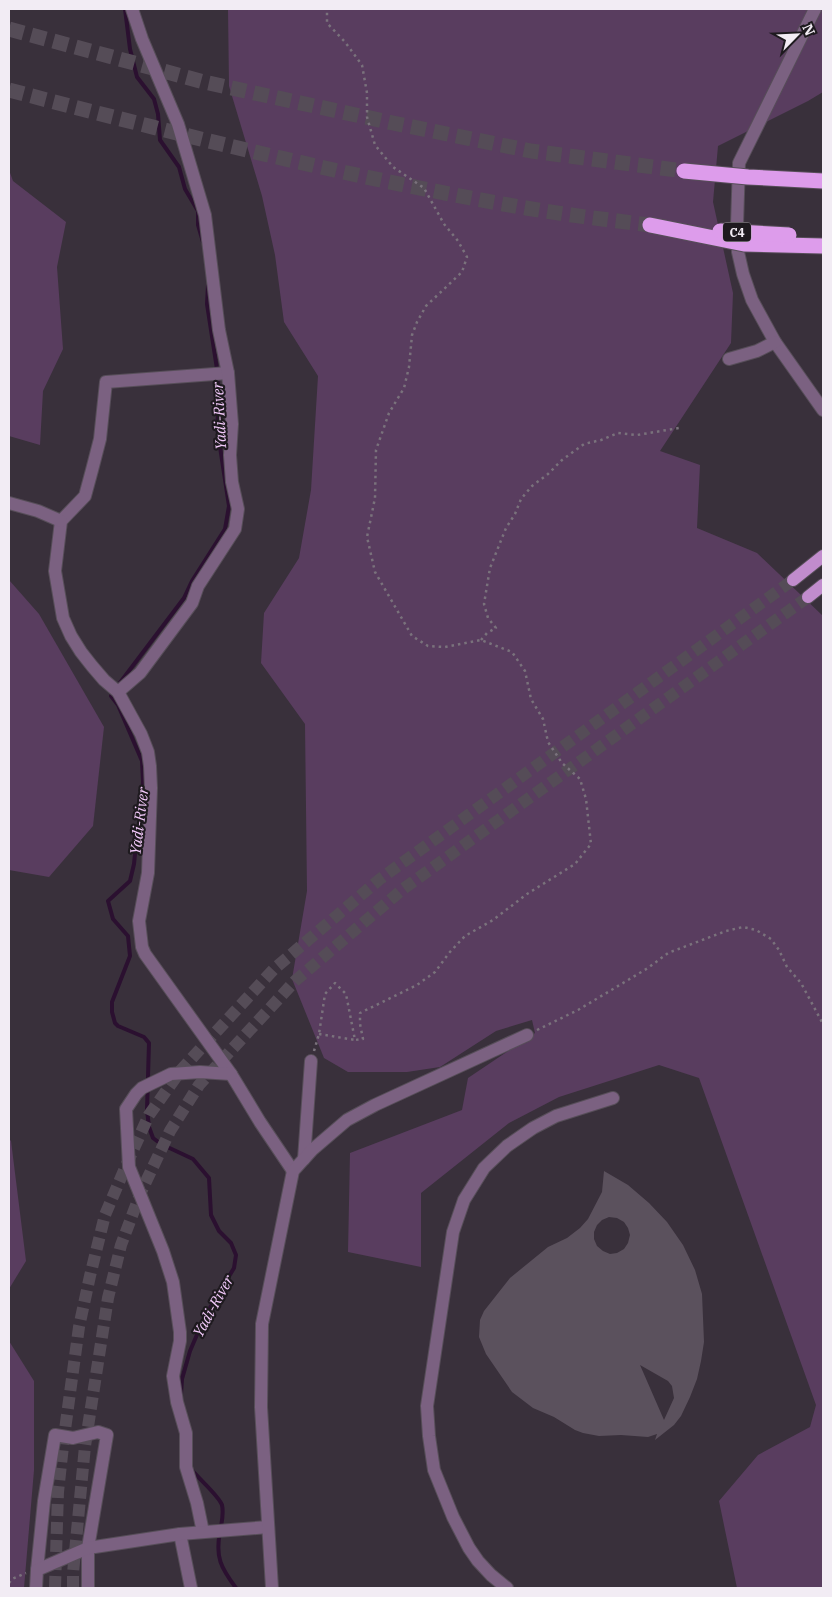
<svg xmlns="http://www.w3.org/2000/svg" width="832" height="1597" viewBox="0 0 832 1597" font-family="'IBM Plex Serif',serif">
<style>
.green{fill:#593d5f}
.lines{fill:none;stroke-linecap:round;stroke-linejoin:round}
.stream{stroke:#2b1030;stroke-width:4}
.building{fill:#5b515d;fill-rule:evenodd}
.major-tunnel{stroke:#554c57;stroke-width:12;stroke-dasharray:12 6;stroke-linecap:butt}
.highway-tunnel{stroke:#554c57;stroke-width:15;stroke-dasharray:15 8;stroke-linecap:butt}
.minor-casing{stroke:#574e59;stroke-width:14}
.major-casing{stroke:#574e59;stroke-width:14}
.path{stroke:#7a727c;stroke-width:2.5;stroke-dasharray:2.5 4;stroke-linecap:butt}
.minor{stroke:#7b6181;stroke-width:12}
.major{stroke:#c18ccd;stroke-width:12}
.highway-bridge-casing{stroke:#574e59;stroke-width:17;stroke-linecap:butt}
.highway-bridge{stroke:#dd9ceb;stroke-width:15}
.labels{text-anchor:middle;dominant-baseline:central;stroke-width:4.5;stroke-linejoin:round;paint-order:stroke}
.shield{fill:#1e1a1f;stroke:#b2adb4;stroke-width:1}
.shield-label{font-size:12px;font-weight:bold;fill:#f2ecf4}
.water-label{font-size:15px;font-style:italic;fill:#f4cbfc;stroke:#1e1a1f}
</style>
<rect width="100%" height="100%" fill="#39303b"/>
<g class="green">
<polygon points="228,9 823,9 823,92 808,101 718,146 713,202 733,293 731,343 660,451 700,465 697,528 757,553 823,616 823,1588 737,1588 719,1501 758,1455 810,1427 816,1405 699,1078 659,1065 559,1097 509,1123 421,1193 421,1267 348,1252 350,1153 462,1110 468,1078 535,1033 532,1020 496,1031 440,1067 407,1072 348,1072 324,1058 292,979 307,891 305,724 261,663 264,613 299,558 311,490 318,376 284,322 275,255 262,196 229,86"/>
<polygon points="9,170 13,181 66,222 57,267 63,349 43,391 40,445 9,436"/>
<polygon points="9,580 39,614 104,727 93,826 49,877 9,870"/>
<polygon points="9,1139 11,1141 26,1261 9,1289"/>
<polygon points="9,1341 34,1381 34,1470 24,1588 9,1588"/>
</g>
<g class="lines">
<g class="stream">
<polyline points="125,9 130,49 137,77 154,99 158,114 160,140 179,167 185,189 198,211 198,225 203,242"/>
<polyline points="119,684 184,598 192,581 225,529 229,506 217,427 219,403 217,369 207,304 208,286"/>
<polyline points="114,692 111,696 118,705 142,761 143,781 142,812 137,835 134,864 130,881 108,901 113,919 128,936 130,956 112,1002 112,1012 115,1023 118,1026 144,1037 149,1043 147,1110 149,1127 153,1138 161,1144 193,1159 209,1178 211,1215 219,1231 231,1243 236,1255 234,1268 205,1316 190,1351 182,1379 181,1394"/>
<path d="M192,1470C199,1479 219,1496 222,1505C224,1514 222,1522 220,1532C215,1557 221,1568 236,1588"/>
</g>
</g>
<path class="building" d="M604,1171L628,1185L649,1203L667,1222L683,1245L695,1270L702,1294L704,1342L701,1361L697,1379L690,1397L681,1416L674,1425L655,1440L657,1434L648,1437L621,1435L599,1436L583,1433L575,1430L554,1417L533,1408L512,1392L486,1354L479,1337L480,1320L484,1311L510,1278L548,1247L567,1238L580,1228L588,1219L602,1192ZM609,1217L617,1218L624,1222L628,1228L630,1235L628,1243L624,1249L617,1253L610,1254L603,1251L597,1246L594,1239V1232L597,1225L602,1220ZM640,1365L668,1381L672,1386L674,1398L664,1420Z"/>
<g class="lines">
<g class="major-tunnel">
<polyline points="55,1588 58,1492 64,1437 79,1327 90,1276 105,1215 125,1168 149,1115 181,1070 274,969 380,879 793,580"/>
<polyline points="73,1588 73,1573 85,1446 108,1298 121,1245 141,1192 170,1131 199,1085 295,981 403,889 808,597"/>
</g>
<g class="highway-tunnel">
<polyline points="9,29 204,82 393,123 531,151 684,171"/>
<path d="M9,90C180,135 352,178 526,208C567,215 609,220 650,225"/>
</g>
<g class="minor-casing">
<g id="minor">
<polyline points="815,9 739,163 737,225 738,252 743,274 752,300 775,342 823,410"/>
<polyline points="729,359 757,351 775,342"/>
<polyline points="228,373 106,382 100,439 92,470 85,496 61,521 55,571 63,618 71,636 81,652 92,666 104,680 118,692 141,734 148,752 150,766 151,788 148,873 139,921 142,947 145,954 231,1074 260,1122 293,1171"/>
<polyline points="9,503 38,511 61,521"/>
<polyline points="118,692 140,673 192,603 198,586 235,529 238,509 232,482 230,455 232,424 228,373 219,330 205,215 178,124 142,39 132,9"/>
<polyline points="304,1159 311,1061"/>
<polyline points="203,1532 197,1503 186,1467 186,1433 177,1402 173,1376 180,1341 180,1332 173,1282 163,1251 129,1167 126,1109 136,1094 142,1088 171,1074 200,1072 231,1074"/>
<polyline points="180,1534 191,1588"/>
<polyline points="37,1570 44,1501 55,1435 73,1438 98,1432 107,1435 88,1548 88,1588"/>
<polyline points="36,1588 37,1570 88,1548 180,1534 268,1527"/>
<polyline points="272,1588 261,1407 262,1324 293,1171 312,1150 347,1120 375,1105 527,1035"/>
<polyline points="507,1588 491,1575 478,1561 469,1548 453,1517 434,1470 429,1436 427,1406 453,1232 464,1200 484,1168 507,1146 533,1128 556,1116 613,1098"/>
</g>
</g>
<g class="major-casing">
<g id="major">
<polyline points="793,580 823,556"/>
<polyline points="808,597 823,585"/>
</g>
</g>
<g class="path">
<polyline points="481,640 487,633 496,628 488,618 484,604 490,568 506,528 515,514 521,499 532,486 548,474 562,460 584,444 601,440 618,433 637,435 679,428"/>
<polyline points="537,1030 578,1010 648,968 668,953 726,931 743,927 756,930 771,939 779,950 787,967 801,983 823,1024"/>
<polyline points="319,1034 355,1040"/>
<polyline points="314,1051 319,1034 325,994 335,983 346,994 355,1040 363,1039 360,1024 360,1013 417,985 435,972 449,953 465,936 493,920 527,894 575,864 591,844 586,799 580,779 562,763 548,742 543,719 531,699 525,671 512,652 481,640 445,647 428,646 412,636 375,572 367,537 375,498 376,450 389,413 404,388 409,367 412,335 417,322 426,306 462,272 467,257 458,241 444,224 424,188 393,167 375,145 367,117 367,93 362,65 345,42 327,23 327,9"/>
<polyline points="9,1583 12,1579 26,1573"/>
</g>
<use href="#minor" class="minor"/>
<use href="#major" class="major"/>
<g class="highway-bridge-casing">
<g id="highway-bridge">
<polyline points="684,171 748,177 823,181"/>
<polyline points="650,225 744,244 823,246"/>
<polyline points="720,231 789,235"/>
</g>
</g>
<use href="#highway-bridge" class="highway-bridge"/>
</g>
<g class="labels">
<rect class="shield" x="723" y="222.5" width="28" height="19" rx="4"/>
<g class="shield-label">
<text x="737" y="232">C4</text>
</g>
<g class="water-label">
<text transform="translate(219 416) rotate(-93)">Yadi-River</text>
<text transform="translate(139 821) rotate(-83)">Yadi-River</text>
<text transform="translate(213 1306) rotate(-61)">Yadi-River</text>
</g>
</g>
<rect width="832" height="1597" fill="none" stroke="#f2ecf4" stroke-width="20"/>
<g transform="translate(797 35) rotate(66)" stroke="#1e1a1f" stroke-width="4" paint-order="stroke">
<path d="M0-4L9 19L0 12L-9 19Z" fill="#f2ecf4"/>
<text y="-8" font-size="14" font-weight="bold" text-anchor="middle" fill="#f2ecf4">N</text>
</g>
</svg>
